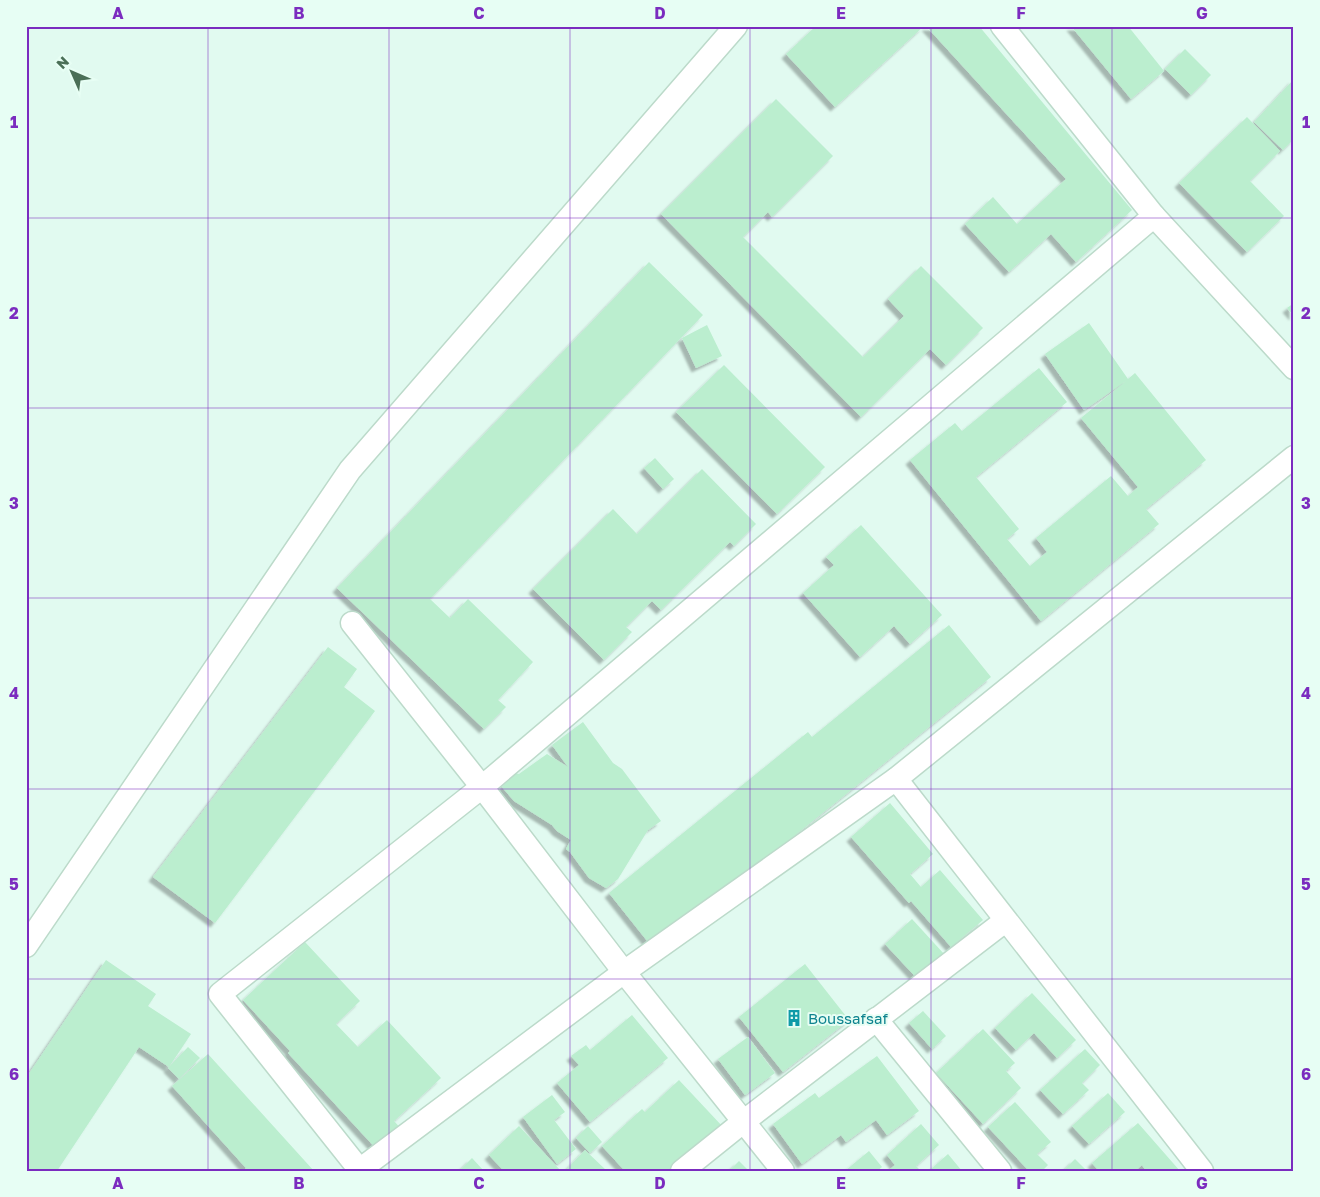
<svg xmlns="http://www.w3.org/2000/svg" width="1320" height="1197" viewBox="0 0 1320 1197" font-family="'Golos Text',sans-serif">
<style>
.building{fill:#bbeecf;filter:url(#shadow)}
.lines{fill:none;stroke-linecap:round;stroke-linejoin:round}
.minor-casing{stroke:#bcdaca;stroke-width:25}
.minor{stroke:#fff;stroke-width:22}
.grid{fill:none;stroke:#7b2cbf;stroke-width:1;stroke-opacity:0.55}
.labels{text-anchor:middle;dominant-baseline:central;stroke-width:4;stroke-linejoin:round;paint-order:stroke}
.culture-label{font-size:15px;fill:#0d838f;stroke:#e7fef4;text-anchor:start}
.neatline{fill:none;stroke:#7b2cbf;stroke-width:2}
.grid-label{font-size:16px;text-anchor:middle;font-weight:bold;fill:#7b2cbf}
</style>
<defs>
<filter id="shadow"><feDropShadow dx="-4.5" dy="4.5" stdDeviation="1" flood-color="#0004"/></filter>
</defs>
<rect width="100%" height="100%" fill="#e1faf0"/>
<g class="building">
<polygon points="816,26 924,26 835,107 786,54"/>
<polygon points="926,26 979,26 1132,210 1076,262 1051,234 1009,272 965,224 993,197 1017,224 1066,179"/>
<polygon points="1071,26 1128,26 1164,71 1131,99"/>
<polygon points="1185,49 1211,75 1191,95 1165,69"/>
<polygon points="1294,79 1294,139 1283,150 1254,122"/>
<polygon points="776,99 833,156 772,217 768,212 743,237 863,357 904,316 888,299 921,266 983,328 946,365 930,349 861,417 661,214"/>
<polygon points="1247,117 1280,151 1250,181 1284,216 1247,252 1179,183"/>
<polygon points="649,262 703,315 430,599 450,618 468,599 533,662 498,700 506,707 484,729 337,588"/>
<polygon points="1294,303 1294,316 1287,308"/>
<polygon points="1089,323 1128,379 1135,373 1206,460 1146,509 1159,524 1041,621 910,460 955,423 962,431 1039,368 1067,402 976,477 1019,529 1007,539 1030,566 1047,552 1036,538 1111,476 1128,496 1138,487 1081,418 1126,381 1084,410 1045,354"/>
<polygon points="707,325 722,356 696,368 682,338"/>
<polygon points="724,365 825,467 777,514 676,412"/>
<polygon points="655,458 674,479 663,489 644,468"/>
<polygon points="702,469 756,524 734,546 730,542 661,610 652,601 626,627 632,632 604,660 533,589 613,509 637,534"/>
<polygon points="861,525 942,615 910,644 894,626 860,657 803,593 834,565 826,557"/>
<polygon points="949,625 991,677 715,900 671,942 662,931 648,942 609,893 808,732 812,737"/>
<polygon points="328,647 357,669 344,687 375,711 215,923 153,877"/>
<polygon points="583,722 613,763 622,769 661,821 648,830 618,879 606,888 589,878 570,852 566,849 571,840 557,831 552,825 514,801 502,787 515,773 519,774 547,754 568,767 552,745"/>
<polygon points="890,803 933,854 910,874 921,887 940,870 983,920 951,947 911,901 909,903 851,837"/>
<polygon points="912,919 945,955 925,987 885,944"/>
<polygon points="305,942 360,1001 336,1024 358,1047 387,1020 441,1078 394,1121 404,1132 381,1154 288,1053 290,1051 243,1000"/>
<polygon points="106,960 156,994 148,1006 191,1034 169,1067 139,1047 57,1171 26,1171 26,1078"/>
<polygon points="805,964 849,1020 783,1072 739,1017"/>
<polygon points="1032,993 1076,1040 1057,1058 1034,1033 1016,1050 995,1028"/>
<polygon points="923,1011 946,1036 932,1049 909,1023"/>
<polygon points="632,1015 668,1058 590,1122 557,1083 579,1065 571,1056 586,1045 590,1050"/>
<polygon points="983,1029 1015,1063 1006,1071 1021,1088 983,1124 936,1073"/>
<polygon points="748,1037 775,1073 745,1095 718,1059"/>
<polygon points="188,1047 200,1058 179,1079 168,1068"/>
<polygon points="1085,1049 1100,1065 1082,1083 1089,1090 1063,1114 1040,1090"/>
<polygon points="208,1054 314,1171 243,1171 246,1168 172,1086"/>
<polygon points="877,1056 919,1111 887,1135 876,1120 846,1142 841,1135 802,1164 773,1124 815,1093 819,1098"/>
<polygon points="679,1080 723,1127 676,1171 625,1171 602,1146 642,1109 645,1112"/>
<polygon points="1108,1093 1125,1112 1089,1144 1072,1126"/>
<polygon points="552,1095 565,1112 554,1120 576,1149 557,1164 523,1117"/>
<polygon points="1015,1102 1051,1142 1037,1154 1048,1165 1042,1171 1029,1171 988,1127"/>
<polygon points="1138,1123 1180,1171 1146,1171 1142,1165 1135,1171 1099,1171 1092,1163"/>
<polygon points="921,1124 939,1145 916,1166 921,1171 888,1171 895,1165 887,1155"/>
<polygon points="519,1126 561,1171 504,1171 489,1155"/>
<polygon points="588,1126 602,1142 590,1153 576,1138"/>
<polygon points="585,1150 607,1171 569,1171 567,1169"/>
<polygon points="869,1151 882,1167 877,1171 845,1171"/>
<polygon points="948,1154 962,1171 929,1171"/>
<polygon points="472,1158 484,1171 459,1171"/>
<polygon points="1075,1159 1087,1171 1063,1171"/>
<polygon points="739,1161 749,1171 729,1171"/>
</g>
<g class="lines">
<g class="minor-casing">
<g id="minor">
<polyline points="1002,26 1154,216 1294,368"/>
<polyline points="352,623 482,787 624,972 783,1171"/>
<polyline points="896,779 1294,457"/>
<polyline points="26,946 350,470 736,26"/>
<polyline points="876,1019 1000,1171"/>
<polyline points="359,1169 220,994 482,787 1154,216"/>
<polyline points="358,1171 624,972 896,779 1202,1171"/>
<polyline points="682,1171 743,1122 1005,921"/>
</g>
</g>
<use href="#minor" class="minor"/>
</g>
<path class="grid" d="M208,26V1171M389,26V1171M570,26V1171M750,26V1171M931,26V1171M1112,26V1171M26,218H1294M26,408H1294M26,598H1294M26,789H1294M26,979H1294"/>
<defs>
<g id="building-bare" transform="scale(1.35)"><path d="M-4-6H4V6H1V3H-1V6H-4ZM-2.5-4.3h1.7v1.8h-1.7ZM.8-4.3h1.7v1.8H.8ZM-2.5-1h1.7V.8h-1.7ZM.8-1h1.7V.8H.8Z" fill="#0f9aa8" stroke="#e7fef4" stroke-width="2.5" paint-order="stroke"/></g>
</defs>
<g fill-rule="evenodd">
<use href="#building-bare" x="794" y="1018"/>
</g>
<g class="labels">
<g class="culture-label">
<text x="808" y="1018">Boussafsaf</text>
</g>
</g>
<rect width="1320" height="1197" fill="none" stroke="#e7fef4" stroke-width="55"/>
<g transform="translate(72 72) rotate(315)" stroke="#e7fef4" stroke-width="4" paint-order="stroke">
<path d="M0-4L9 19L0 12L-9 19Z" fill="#4a6f57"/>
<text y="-8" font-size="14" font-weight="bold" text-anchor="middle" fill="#4a6f57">N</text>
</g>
<rect x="28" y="28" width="1264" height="1142" class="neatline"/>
<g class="grid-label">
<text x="118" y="19">A</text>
<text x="299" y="19">B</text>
<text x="479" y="19">C</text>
<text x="660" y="19">D</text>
<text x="841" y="19">E</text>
<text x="1021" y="19">F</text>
<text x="1202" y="19">G</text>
<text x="14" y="128">1</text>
<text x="1306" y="128">1</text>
<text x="14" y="319">2</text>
<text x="1306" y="319">2</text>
<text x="14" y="509">3</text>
<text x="1306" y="509">3</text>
<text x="14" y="699">4</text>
<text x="1306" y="699">4</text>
<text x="14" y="890">5</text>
<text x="1306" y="890">5</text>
<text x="14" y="1080">6</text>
<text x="1306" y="1080">6</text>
<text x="118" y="1189">A</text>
<text x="299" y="1189">B</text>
<text x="479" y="1189">C</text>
<text x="660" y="1189">D</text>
<text x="841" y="1189">E</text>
<text x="1021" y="1189">F</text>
<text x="1202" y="1189">G</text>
</g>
</svg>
